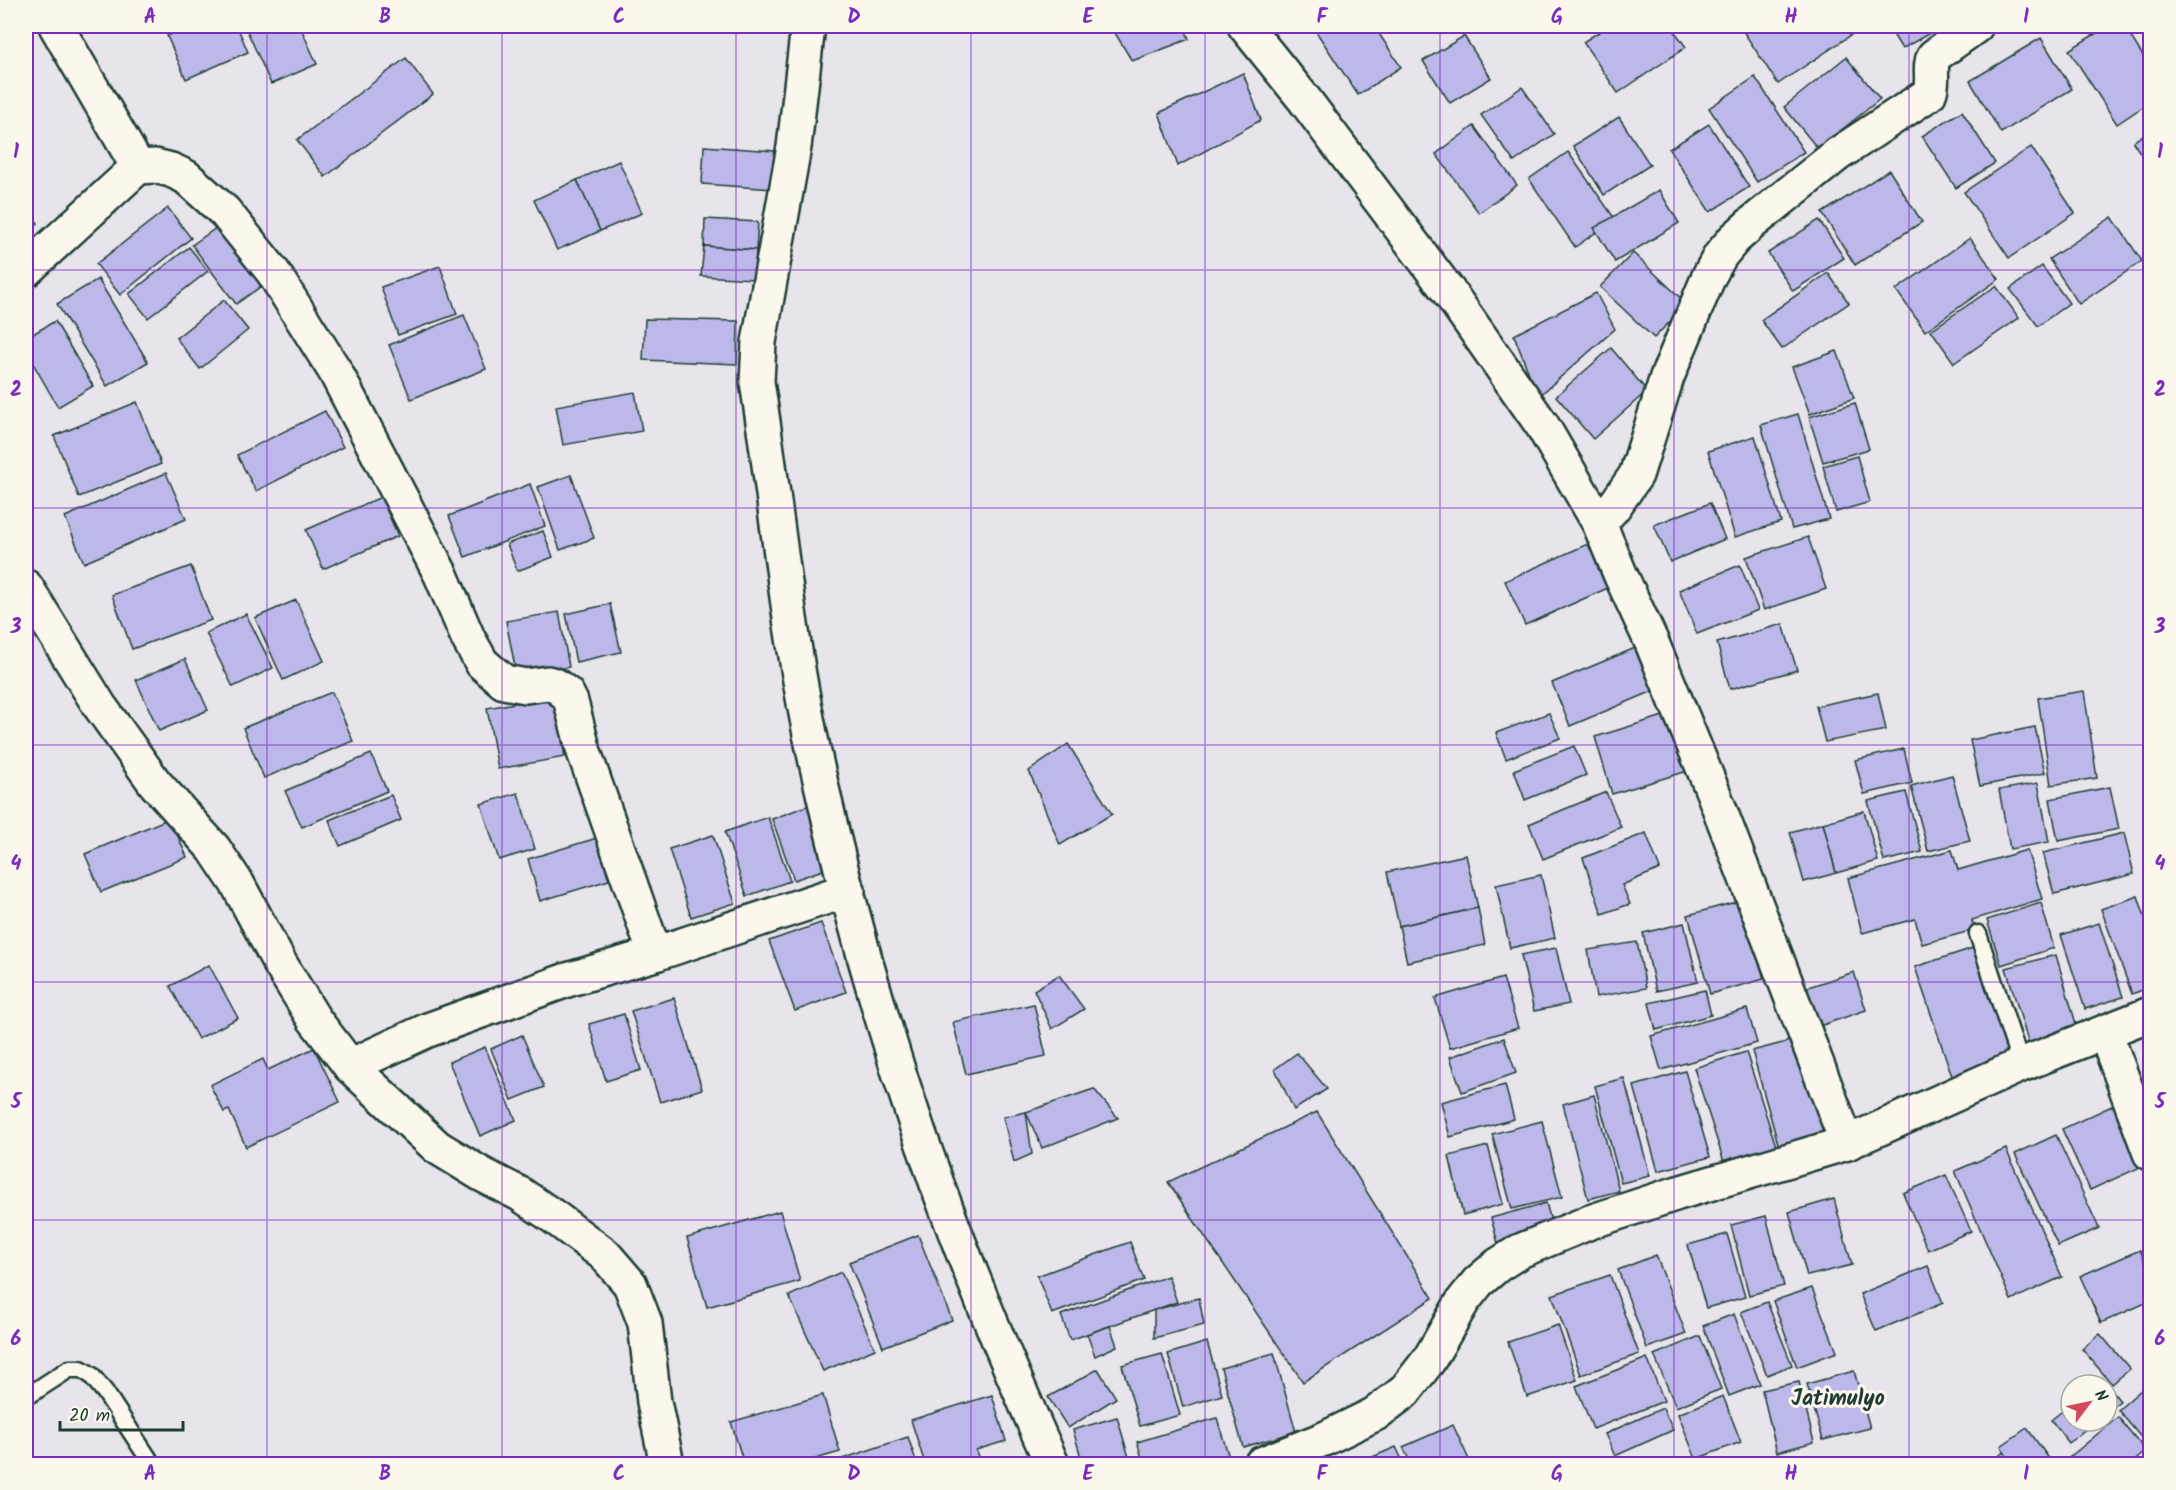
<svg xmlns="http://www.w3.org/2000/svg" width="2176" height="1490" viewBox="0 0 2176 1490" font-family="Kalam,sans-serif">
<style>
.building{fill:#bdb8ea;stroke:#1f3d34;stroke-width:1.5}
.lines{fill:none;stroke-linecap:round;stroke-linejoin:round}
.service-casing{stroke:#1f3d34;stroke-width:21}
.minor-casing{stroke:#1f3d34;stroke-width:38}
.service{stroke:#fbf7ec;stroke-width:16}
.minor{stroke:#fbf7ec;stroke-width:33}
.grid{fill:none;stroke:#7b2cbf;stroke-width:1.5;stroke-opacity:0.55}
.labels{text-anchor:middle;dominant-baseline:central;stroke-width:6;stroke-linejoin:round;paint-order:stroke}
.quarter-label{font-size:22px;font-weight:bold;fill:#1f3d34;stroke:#fbf7ec}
.neatline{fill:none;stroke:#7b2cbf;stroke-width:2}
.grid-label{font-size:20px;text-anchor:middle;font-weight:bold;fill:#7b2cbf}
</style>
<rect width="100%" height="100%" fill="#e8e4eb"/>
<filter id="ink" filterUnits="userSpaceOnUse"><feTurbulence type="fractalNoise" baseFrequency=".0167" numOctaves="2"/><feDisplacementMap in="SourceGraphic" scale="12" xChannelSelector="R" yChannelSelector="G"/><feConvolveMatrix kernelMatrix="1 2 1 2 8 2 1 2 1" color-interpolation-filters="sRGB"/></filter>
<g filter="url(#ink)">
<g class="building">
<polygon points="192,26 237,26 248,52 186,79 167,36"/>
<polygon points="245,26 300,26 317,64 271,84"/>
<polygon points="1118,26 1184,26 1189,39 1132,61 1112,28"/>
<polygon points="1315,26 1374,26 1401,67 1358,95 1313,27"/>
<polygon points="1608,26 1671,26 1686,47 1618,93 1583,42"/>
<polygon points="1751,26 1858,26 1860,29 1778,84 1743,31"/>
<polygon points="1888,26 1942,26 1902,49"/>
<polygon points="2108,26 2124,26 2150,67 2150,102 2117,124 2069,50"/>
<polygon points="1464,36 1491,78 1450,103 1423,61"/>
<polygon points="2041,38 2072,89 2001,133 1970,81"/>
<polygon points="1846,57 1880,99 1818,149 1784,107"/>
<polygon points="406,58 433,94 325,177 297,140"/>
<polygon points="1243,73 1261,120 1178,166 1159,113"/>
<polygon points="1755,77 1804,152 1757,182 1709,108"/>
<polygon points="1522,87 1554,134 1514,162 1481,115"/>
<polygon points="1962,111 1995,163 1956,188 1922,136"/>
<polygon points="1619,117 1650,165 1604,195 1573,146"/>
<polygon points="1709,124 1749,187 1710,212 1669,149"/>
<polygon points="1474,126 1517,185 1479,213 1436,154"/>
<polygon points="2150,130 2150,168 2133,142"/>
<polygon points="704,146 775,151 773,189 702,184"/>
<polygon points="2031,147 2075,213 2009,258 1964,192"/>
<polygon points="1568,152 1615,219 1575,247 1529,179"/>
<polygon points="619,161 642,213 600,231 577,180"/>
<polygon points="1889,170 1922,222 1855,265 1822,213"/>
<polygon points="577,180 600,231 557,250 534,200"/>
<polygon points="1659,190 1679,223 1615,262 1594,228"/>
<polygon points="168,208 191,238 120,295 96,264"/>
<polygon points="26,210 38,223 26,236"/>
<polygon points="2112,217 2142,261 2079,304 2049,259"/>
<polygon points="705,219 758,222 756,250 704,246"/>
<polygon points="1819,220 1844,258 1793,291 1768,253"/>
<polygon points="226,221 270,280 236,304 192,245"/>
<polygon points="1970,238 1999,279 1925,331 1896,290"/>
<polygon points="704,246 756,250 754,279 701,276"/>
<polygon points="189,247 208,271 148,318 129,294"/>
<polygon points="1633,253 1687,304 1654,338 1600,287"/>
<polygon points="440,266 457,314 398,335 381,287"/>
<polygon points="2042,266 2069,303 2038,326 2010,289"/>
<polygon points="1828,273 1849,303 1782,349 1761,320"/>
<polygon points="98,279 148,362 107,386 57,304"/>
<polygon points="1996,286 2019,318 1954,363 1931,330"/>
<polygon points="1596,293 1615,329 1538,397 1514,335"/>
<polygon points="224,300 248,330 200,369 176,338"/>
<polygon points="464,315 486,369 411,399 389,345"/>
<polygon points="645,319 738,321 737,364 643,360"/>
<polygon points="55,321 93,386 58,407 26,351 26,338"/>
<polygon points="1611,348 1647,391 1593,439 1556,396"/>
<polygon points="1837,351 1854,398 1810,414 1792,367"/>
<polygon points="635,392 642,431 563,445 556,406"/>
<polygon points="137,402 161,464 79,497 54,436"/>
<polygon points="1855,403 1869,449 1823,462 1809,417"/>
<polygon points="325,411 343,447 256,491 237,455"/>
<polygon points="1798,414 1829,519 1792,529 1761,425"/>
<polygon points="1755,436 1781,522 1735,537 1708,451"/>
<polygon points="1857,456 1870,502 1836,512 1823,466"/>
<polygon points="166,473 186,519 84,563 65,517"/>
<polygon points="571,475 594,538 560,550 538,487"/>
<polygon points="530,484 545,526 465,557 449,516"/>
<polygon points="381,497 398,536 323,569 306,530"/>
<polygon points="1710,503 1725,539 1670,562 1654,525"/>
<polygon points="543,531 553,557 517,571 507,544"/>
<polygon points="1808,537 1826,589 1764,610 1746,557"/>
<polygon points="1590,543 1610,587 1525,625 1505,581"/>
<polygon points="1740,565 1758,610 1697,634 1679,590"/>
<polygon points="191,566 211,620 132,649 112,595"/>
<polygon points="2150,575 2150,636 2147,576"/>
<polygon points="296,600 324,661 283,680 255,618"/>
<polygon points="610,604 621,652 576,662 566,614"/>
<polygon points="559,612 569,667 517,677 506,621"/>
<polygon points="246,614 273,668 233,687 206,633"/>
<polygon points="1783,624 1797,670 1730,689 1717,643"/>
<polygon points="1640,646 1658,689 1570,726 1552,683"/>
<polygon points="185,659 208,710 159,731 136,680"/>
<polygon points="2084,691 2097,778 2051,785 2038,698"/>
<polygon points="332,692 353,741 264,778 243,728"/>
<polygon points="1878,693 1886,730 1825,742 1816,706"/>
<polygon points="554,696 565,757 498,769 487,708"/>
<polygon points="1549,713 1560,738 1506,759 1496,733"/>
<polygon points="1673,713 1691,770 1612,794 1595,737"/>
<polygon points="2035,727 2045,773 1980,786 1970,740"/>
<polygon points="1068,744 1112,814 1060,845 1029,771"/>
<polygon points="1574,746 1586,775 1525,800 1514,770"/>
<polygon points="1904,749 1912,783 1864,794 1855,760"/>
<polygon points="371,754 387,791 302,827 285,791"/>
<polygon points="1952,775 1970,841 1928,851 1911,786"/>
<polygon points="2038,783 2049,842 2010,849 1999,790"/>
<polygon points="2110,787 2119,829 2058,841 2050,799"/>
<polygon points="1606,792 1621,827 1543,859 1529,824"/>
<polygon points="1906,792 1922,852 1884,861 1868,801"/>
<polygon points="518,793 535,849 499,860 481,804"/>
<polygon points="391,795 401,820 340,846 329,820"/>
<polygon points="812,804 834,866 794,880 772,819"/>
<polygon points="1864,811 1878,861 1836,873 1823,823"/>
<polygon points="768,817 790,881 747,896 725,832"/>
<polygon points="170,818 187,857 101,892 85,854"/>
<polygon points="1823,823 1836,873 1804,882 1790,832"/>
<polygon points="1646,833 1660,869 1622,885 1630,904 1602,914 1583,858"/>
<polygon points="2124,833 2134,874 2054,894 2043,853"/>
<polygon points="713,835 735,903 691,917 669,849"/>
<polygon points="597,838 609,880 540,901 528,859"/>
<polygon points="1952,850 1958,870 2027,850 2042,899 1972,920 1974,930 1922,944 1915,919 1862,933 1848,878"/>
<polygon points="1466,855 1478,908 1399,926 1387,872"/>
<polygon points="1541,875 1555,938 1510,948 1496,885"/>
<polygon points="2138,896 2150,933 2150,987 2132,994 2101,909"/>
<polygon points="1743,900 1764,979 1710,994 1688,915"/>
<polygon points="2041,903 2054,948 2001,965 1987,920"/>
<polygon points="1478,908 1485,945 1407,962 1399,926"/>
<polygon points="821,923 846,992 795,1011 769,941"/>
<polygon points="1684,923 1698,982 1656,991 1643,933"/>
<polygon points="2099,923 2123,997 2085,1009 2061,935"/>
<polygon points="1637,942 1646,988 1596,997 1588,950"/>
<polygon points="1556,948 1569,1004 1534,1011 1521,955"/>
<polygon points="1973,948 2011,1059 1953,1079 1915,967"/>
<polygon points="2056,955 2079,1034 2030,1048 2006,968"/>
<polygon points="209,965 238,1018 198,1039 170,986"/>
<polygon points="1854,972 1866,1010 1814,1028 1802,989"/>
<polygon points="1059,975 1084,1009 1052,1029 1034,990"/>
<polygon points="1503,978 1518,1028 1450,1048 1435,998"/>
<polygon points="1705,990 1711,1015 1656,1030 1649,1003"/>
<polygon points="674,998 702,1089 660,1102 631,1011"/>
<polygon points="1034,1004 1046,1056 966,1074 953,1022"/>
<polygon points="1747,1009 1757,1043 1661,1070 1651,1036"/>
<polygon points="624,1014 641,1070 606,1081 589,1024"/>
<polygon points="522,1035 544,1087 512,1100 491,1049"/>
<polygon points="1504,1038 1516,1073 1462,1092 1450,1057"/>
<polygon points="1798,1039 1825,1134 1779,1147 1752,1051"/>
<polygon points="485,1047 516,1120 480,1136 449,1062"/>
<polygon points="314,1048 340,1102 246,1147 229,1110 224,1112 210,1085 263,1059 268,1070"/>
<polygon points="1746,1052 1776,1146 1724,1162 1694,1068"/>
<polygon points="1297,1053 1327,1089 1294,1110 1275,1069"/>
<polygon points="1685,1071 1710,1157 1658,1171 1634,1086"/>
<polygon points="1624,1078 1650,1176 1621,1183 1595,1086"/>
<polygon points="1505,1085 1514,1119 1450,1137 1441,1102"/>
<polygon points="1094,1089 1118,1118 1042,1148 1026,1112"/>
<polygon points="1594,1095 1619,1191 1588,1199 1563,1104"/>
<polygon points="2116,1104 2145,1165 2090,1190 2062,1129"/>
<polygon points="1026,1112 1032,1154 1014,1162 1003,1117"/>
<polygon points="1317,1112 1433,1298 1303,1382 1168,1182"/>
<polygon points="1542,1121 1562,1197 1512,1209 1492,1134"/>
<polygon points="2056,1135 2099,1228 2058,1246 2015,1154"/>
<polygon points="1488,1146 1503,1204 1463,1215 1449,1156"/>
<polygon points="2006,1149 2062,1277 2011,1300 1955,1171"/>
<polygon points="1946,1175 1971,1231 1928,1250 1903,1193"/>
<polygon points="1834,1199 1852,1265 1807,1276 1789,1212"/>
<polygon points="1546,1203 1554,1232 1499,1247 1491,1218"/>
<polygon points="780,1211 800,1281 707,1307 687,1238"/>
<polygon points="1766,1216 1784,1286 1749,1295 1731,1225"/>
<polygon points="1727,1234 1745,1297 1706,1308 1688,1245"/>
<polygon points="918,1235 952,1320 883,1347 849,1262"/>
<polygon points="1130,1242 1144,1280 1052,1314 1037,1276"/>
<polygon points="2140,1250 2150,1273 2150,1301 2101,1323 2080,1276"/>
<polygon points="1656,1255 1686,1334 1647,1348 1618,1270"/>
<polygon points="1928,1266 1943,1303 1876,1331 1860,1294"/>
<polygon points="841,1272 875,1349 823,1371 789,1296"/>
<polygon points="1610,1275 1639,1354 1581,1375 1552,1295"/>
<polygon points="1168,1276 1177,1302 1070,1340 1061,1315"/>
<polygon points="1812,1288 1837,1352 1797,1367 1773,1301"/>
<polygon points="1199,1298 1204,1325 1154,1338 1154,1310"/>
<polygon points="1767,1302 1792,1365 1767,1375 1741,1312"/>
<polygon points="1734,1314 1760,1384 1729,1396 1703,1326"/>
<polygon points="1558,1325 1577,1380 1527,1397 1508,1342"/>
<polygon points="1110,1326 1117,1346 1095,1356 1087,1334"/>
<polygon points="2100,1334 2130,1369 2112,1384 2082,1349"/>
<polygon points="1700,1336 1721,1389 1676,1407 1654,1355"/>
<polygon points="1207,1342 1222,1395 1183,1407 1168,1354"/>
<polygon points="1274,1353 1296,1432 1243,1447 1221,1368"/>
<polygon points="1162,1354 1180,1415 1140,1426 1122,1365"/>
<polygon points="1647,1358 1664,1401 1593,1429 1576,1386"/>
<polygon points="1098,1369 1116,1398 1068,1428 1048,1397"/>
<polygon points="1854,1371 1870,1428 1823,1440 1807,1384"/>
<polygon points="2102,1379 2120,1401 2107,1411 2107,1385 2094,1385"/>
<polygon points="1799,1382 1814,1442 1777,1452 1762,1390"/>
<polygon points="2150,1382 2150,1448 2118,1410"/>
<polygon points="823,1395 840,1452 798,1464 744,1464 731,1422"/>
<polygon points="992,1395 1006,1441 976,1450 980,1464 925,1464 911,1420"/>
<polygon points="1723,1396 1741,1442 1696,1459 1678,1414"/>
<polygon points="2071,1404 2071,1421 2095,1421 2069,1443 2051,1420"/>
<polygon points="1663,1408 1673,1430 1615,1456 1605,1434"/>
<polygon points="1117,1417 1131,1464 1083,1464 1073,1430"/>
<polygon points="2118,1417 2146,1451 2131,1464 2068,1464 2065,1461"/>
<polygon points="1217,1418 1231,1464 1144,1464 1137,1442"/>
<polygon points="1453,1425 1471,1464 1411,1464 1403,1447"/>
<polygon points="2027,1428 2053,1464 2012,1464 2004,1452 2001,1446"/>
<polygon points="908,1437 917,1464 830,1464 830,1463"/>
<polygon points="1396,1447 1404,1464 1356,1464"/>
<polygon points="2004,1452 2012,1464 1987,1464"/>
</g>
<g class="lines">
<g class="service-casing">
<g id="service">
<polyline points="1978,934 2021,1065"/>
<polyline points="26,1397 69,1369 81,1369 91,1375 105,1392 152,1464"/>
</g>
</g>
<g class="minor-casing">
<g id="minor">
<polyline points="56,26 138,167 155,166 171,170 186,177 225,212 273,272 335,371 441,575 468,638 482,663 504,682 526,686 548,683 555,685 567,694 571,702 584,752 655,954"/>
<path d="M808,26L794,147L759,342L757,382C777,508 788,637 816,762C852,926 899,1089 960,1245C989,1319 1020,1392 1052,1464"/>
<polyline points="1245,26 1304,99 1449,292 1542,425 1599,523 1621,576 1652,643 1713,792 1847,1143"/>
<polyline points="26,270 138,167"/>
<path d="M1599,523L1613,508L1636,475L1667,377L1709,276L1720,256L1734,239L1752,223L1838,154L1929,94C1935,81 1928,68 1934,56L1976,26"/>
<polyline points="26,587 99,705 155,783 214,849 238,885 279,962 314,1019 350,1066 437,1147 481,1174 520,1194 554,1217 605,1255 630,1284 645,1323 654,1402 667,1464"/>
<polyline points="2105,1032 2150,1153"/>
<polyline points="350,1066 428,1030 503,1003 567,980 655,954 848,890"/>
<polyline points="1261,1464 1324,1439 1375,1414 1404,1392 1429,1360 1463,1301 1478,1282 1498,1265 1520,1251 1590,1222 1678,1193 1847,1143 2021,1065 2150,1014"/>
</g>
</g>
<use href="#service" class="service"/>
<use href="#minor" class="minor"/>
</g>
</g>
<path class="grid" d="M267,26V1464M502,26V1464M736,26V1464M971,26V1464M1205,26V1464M1440,26V1464M1674,26V1464M1909,26V1464M26,270H2150M26,508H2150M26,745H2150M26,982H2150M26,1220H2150"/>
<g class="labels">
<g class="quarter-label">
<text x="1838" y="1399">Jatimulyo</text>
</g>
</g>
<rect width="2176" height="1490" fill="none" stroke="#fbf7ec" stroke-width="66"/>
<g transform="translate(2089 1403) rotate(58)"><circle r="28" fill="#fbf7ec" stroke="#a3ada2" stroke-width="1.5"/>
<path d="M0-4.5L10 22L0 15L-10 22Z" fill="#d1495b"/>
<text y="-9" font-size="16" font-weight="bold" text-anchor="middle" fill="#1f3d34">N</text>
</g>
<path d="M60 1421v9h123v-9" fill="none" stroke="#1f3d34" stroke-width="3"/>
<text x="69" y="1421" font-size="18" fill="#1f3d34" stroke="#fbf7ec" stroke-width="4.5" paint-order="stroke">20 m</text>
<rect x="33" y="33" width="2110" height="1424" class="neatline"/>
<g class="grid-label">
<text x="150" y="23">A</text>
<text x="385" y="23">B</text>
<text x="619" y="23">C</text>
<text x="854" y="23">D</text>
<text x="1088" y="23">E</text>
<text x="1322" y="23">F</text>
<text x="1557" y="23">G</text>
<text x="1791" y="23">H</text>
<text x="2026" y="23">I</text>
<text x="16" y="158">1</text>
<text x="2160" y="158">1</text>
<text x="16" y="396">2</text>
<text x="2160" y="396">2</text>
<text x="16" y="633">3</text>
<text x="2160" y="633">3</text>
<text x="16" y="870">4</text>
<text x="2160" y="870">4</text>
<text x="16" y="1108">5</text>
<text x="2160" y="1108">5</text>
<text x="16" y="1345">6</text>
<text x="2160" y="1345">6</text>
<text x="150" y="1480">A</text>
<text x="385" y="1480">B</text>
<text x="619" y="1480">C</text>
<text x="854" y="1480">D</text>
<text x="1088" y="1480">E</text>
<text x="1322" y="1480">F</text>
<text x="1557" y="1480">G</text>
<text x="1791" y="1480">H</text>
<text x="2026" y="1480">I</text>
</g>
</svg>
